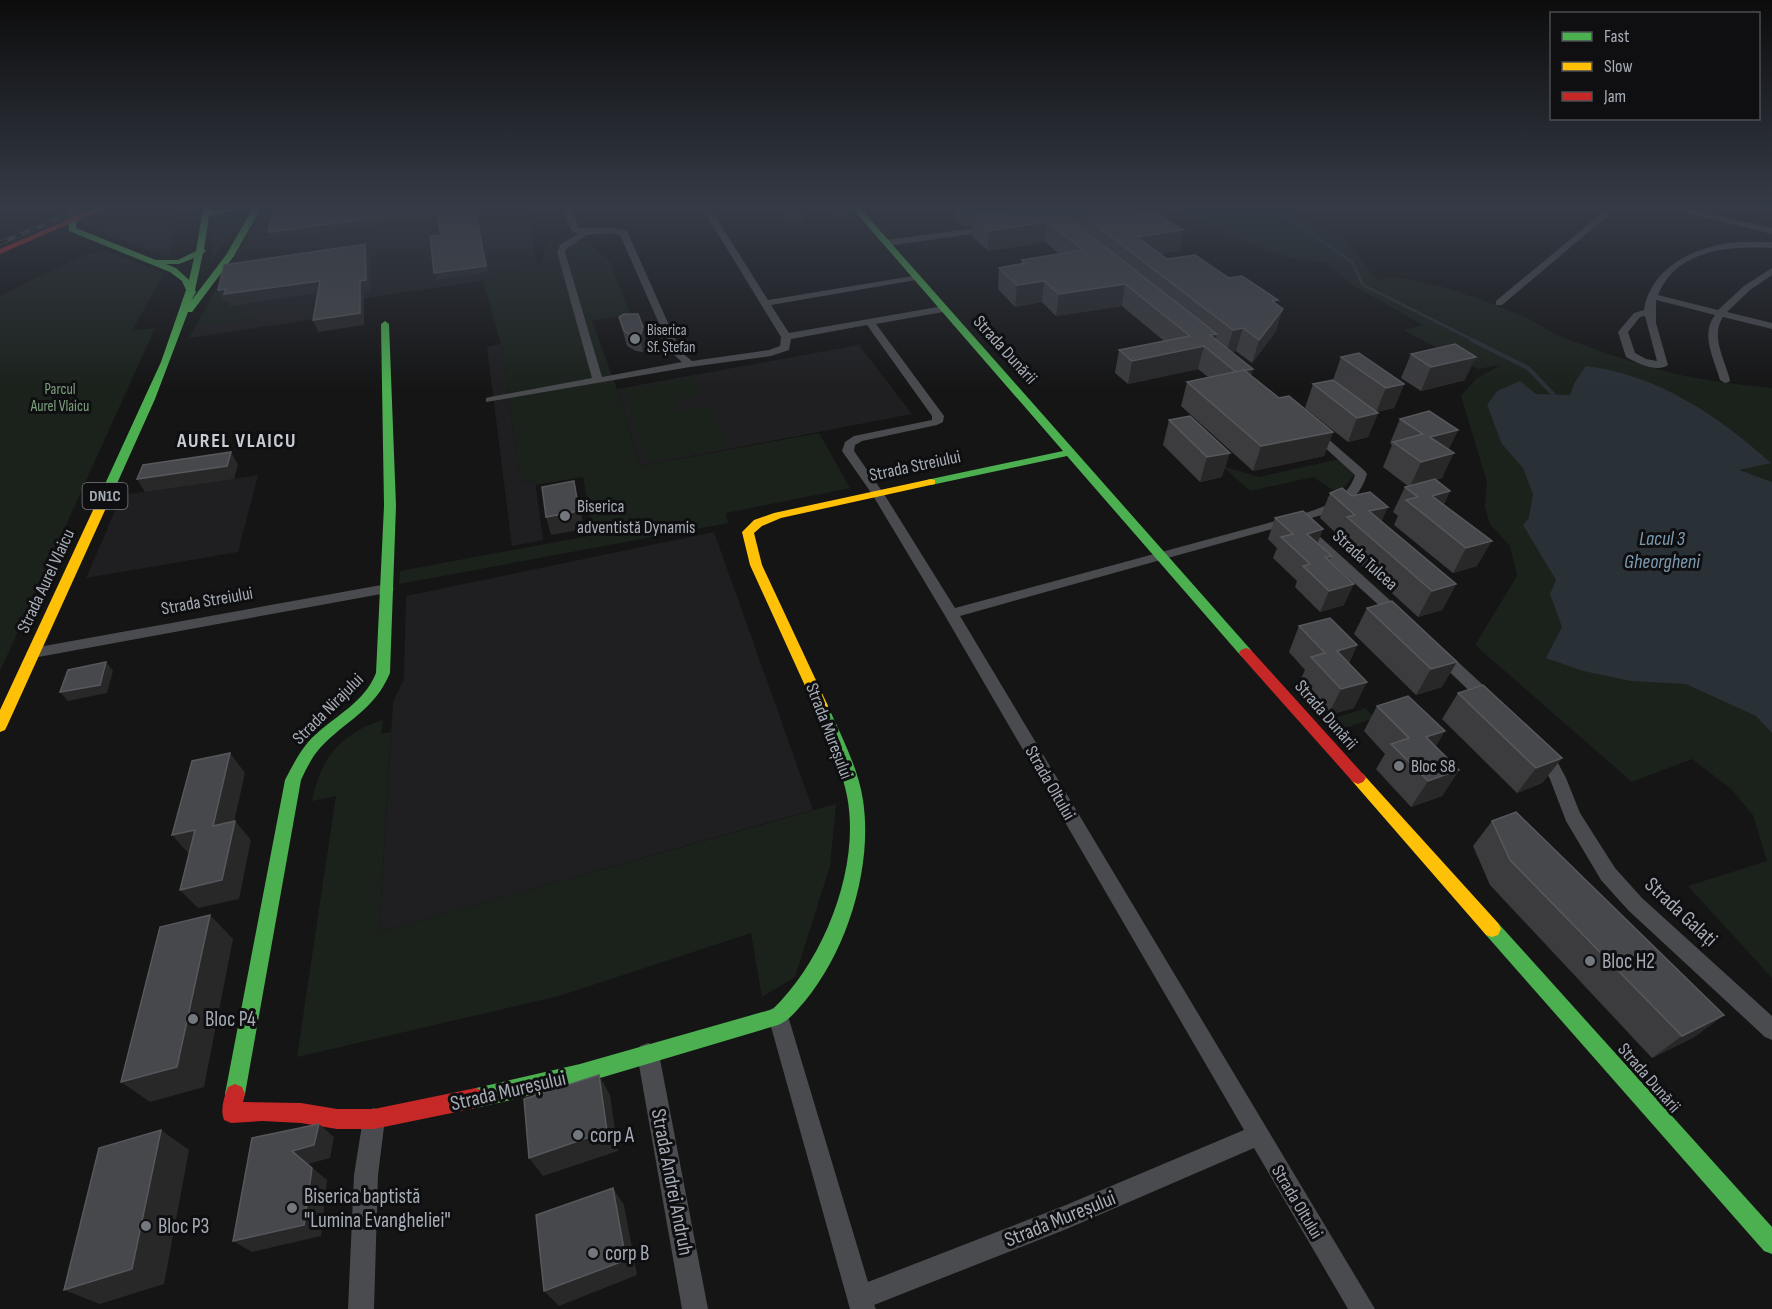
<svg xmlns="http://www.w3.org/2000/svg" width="1772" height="1309" viewBox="0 0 1772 1309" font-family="'Sofia Sans Condensed',sans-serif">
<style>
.built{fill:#1f1f21}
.green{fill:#1b221c}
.water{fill:#293137}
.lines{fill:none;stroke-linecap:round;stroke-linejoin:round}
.stream-far1{stroke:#293137;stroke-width:3}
.stream{stroke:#293137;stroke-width:4}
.street{fill:#494b4e;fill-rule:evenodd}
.fast{fill:#4caf50;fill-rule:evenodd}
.slow{fill:#ffc107;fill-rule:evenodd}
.jam{fill:#c62828;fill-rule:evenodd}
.rail-casing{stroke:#494b4d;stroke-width:4.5}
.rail{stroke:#0f0f11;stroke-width:3;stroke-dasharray:8;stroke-linecap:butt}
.wall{fill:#3c3c3f}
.shaded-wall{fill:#282829}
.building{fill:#47484c;stroke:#56585c;stroke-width:1.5}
.poi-dot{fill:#73777e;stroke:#0f0f11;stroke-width:2}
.labels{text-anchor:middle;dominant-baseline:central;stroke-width:6;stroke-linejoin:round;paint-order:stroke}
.far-poi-label{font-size:15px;fill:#a6acb6;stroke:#0f0f11;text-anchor:start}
.far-park-label{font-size:15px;fill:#7da17e;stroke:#0f0f11}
.shield{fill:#0f0f11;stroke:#797d84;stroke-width:1.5}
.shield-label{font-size:16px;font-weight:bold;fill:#a6acb6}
.street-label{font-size:18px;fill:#a6acb6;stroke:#0f0f11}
.poi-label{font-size:18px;fill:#a6acb6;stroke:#0f0f11;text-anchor:start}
.far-district-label{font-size:20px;font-weight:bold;letter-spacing:1.5px;fill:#c7cbd2;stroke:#0f0f11}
.water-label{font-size:20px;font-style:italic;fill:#7d9cb1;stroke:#0f0f11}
.near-street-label{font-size:21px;fill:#a6acb6;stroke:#0f0f11}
.near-poi-label{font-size:21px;fill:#a6acb6;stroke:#0f0f11;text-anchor:start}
</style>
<rect width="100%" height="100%" fill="#151515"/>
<g class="built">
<polygon points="106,208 177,208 170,258 84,226 83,220"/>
<polygon points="263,208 546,208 529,211 537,264 493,271 492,279 356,300 356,313 189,338"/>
<polygon points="501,344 521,483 535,480 543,540 512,546 487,347"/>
<polygon points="859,345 912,414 640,466 617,389"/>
<polygon points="258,475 238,552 86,578 122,495"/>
<polygon points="714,532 813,810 379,932 393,702 404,679 406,596"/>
</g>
<g class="green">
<polygon points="242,208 247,208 211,262 214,216 225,215"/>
<path d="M1172,208H1278L1345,239L1377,280C1401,267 1502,306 1529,319C1541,325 1552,334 1565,338C1596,350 1628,361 1660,370C1697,380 1734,384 1772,388V978L1688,886L1767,861L1753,815L1731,789L1692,759L1632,782L1475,645L1517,576L1510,546L1490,524L1485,507L1487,482L1461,396L1477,378L1501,365L1478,369L1403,330L1423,325L1349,283L1326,262C1274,262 1220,229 1172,208Z"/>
<polygon points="572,238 583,238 609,260 630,314 592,321 617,389 640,466 819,433 850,488 726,513 728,523 399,584 400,571 594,535 583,477 535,485 534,480 521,483 501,344 483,281 492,279 492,271 541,264 547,243"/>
<polygon points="103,250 164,273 132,331 155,328 0,671 0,296 77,258"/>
<polygon points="247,259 253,262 232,305 246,303 240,317 252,315 250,319 210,325 196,325 232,261"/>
<polygon points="693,378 700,395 673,400 677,411 710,406 727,447 645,462 624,389"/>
<polygon points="1339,459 1353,470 1354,475 1339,494 1313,477 1250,491 1222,466 1259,477"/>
<polygon points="1365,708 1375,718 1333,732 1324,722"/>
<path d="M383,720L381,734L391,732L379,932L836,804L830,866L795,977L762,997L751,933L559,996L297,1057L336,796L312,801C320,759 341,733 383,720Z"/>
</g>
<path class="water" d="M1586,366C1656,374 1719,416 1771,463L1739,470L1772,482V733L1756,716L1686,684L1631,681L1583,671L1546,658L1562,627L1550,594L1556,580L1523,525L1529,518L1533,494L1523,468L1502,444L1487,405L1497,391L1520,381L1536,394L1570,395L1575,382Z"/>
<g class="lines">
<polyline class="stream-far1" points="1267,208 1290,218 1352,262 1363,285 1475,341"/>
<polyline class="stream" points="1472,340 1528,368 1553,394"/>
<g class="street">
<path d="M563,208H571L579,228H611L627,231L681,352L692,361L769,350L780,346L781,337L702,208H710L768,300L919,275L921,277L916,280L771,305L789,333L943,306L948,309L943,312L876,324L944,416L943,422L937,425L862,441L855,445L854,451L884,494L955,608L1298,515C1322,508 1347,501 1355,475L1311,435V431H1319L1365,471L1367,474C1361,495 1348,505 1329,513L960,616L1375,1309H1348L1254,1148L1069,1228L874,1305L876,1309H850L768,1016L771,1009L778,1006L785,1009L788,1016L868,1282L1066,1205L1244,1130L944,614L872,494L842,451L845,442L854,436L932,420V416L867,325L791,339L789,350L771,356L690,367L486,402V398L490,397L592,378L557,252L560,245L578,234L571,230ZM611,233L620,235L672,353L682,362L602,377L565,252L567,248L587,235Z"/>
<polygon points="1608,208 1617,208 1502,305 1496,305 1496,301"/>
<polygon points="1666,208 1681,208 1772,228 1772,234"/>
<polygon points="990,226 994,229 993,231 887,246 883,243 887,240"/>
<path d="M1740,242H1772V248C1729,246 1677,249 1658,295L1718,310L1744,286L1772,268V275L1750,290L1727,312L1772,323V329L1723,317C1710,336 1725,360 1730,380L1729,382L1725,383L1720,380C1714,358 1700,335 1715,315L1656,300V323L1668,365C1657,373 1637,363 1626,357L1618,332L1634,313L1644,310C1651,266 1697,245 1740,242ZM1645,316L1657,361L1646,359L1635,353L1628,332L1640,317Z"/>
<polygon points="1302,524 1307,525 1403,612 1405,615 1403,618 1393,618 1297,531 1295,528"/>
<polygon points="387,584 394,589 392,592 33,658 26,653 33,648"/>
<polygon points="1440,649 1445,650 1496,697 1498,701 1496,705 1484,705 1435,658 1433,654"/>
<polygon points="1544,747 1550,748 1566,778 1580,813 1615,868 1642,898 1772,1016 1772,1040 1765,1037 1628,910 1601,880 1566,821 1550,779 1536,753 1538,748"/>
<polygon points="648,1043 656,1046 659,1054 708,1309 682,1309 637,1054 640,1046"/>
<polygon points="374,1108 382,1111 385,1119 378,1175 374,1309 348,1309 354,1175 363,1119 366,1111"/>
</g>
<g class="fast">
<path d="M203,208H211L210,211L243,208L209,216L204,249L206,251L203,253L195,290L196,292L191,301L226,255L253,208H261L234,256L192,312H188L155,399L106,508L104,510H96L94,508L161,362L186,290L182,281L170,272L69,231L68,222L75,215H81L82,217L76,223V228L156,260H178L196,251ZM194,258L189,280L176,268L166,264H179Z"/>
<polygon points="852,208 860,208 1251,650 1253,653 1251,656 1241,656 1067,456 931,485 927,484 927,480 931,479 1063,451"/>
<path d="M385,321L389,324L396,506L390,673C374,711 346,720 320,748C312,757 306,769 301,780L245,1094L242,1101L235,1104L228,1101L225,1094L285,780C293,765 301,748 314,736C336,715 364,703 376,673L384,506L381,324Z"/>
<path d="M821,701L826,702L828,706C841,736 858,767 863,800C873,866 848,949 805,1001C797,1010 789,1021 778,1025L580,1084L476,1108L469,1105L466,1098L469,1091L476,1088L580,1064L773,1009C824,960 861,867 847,796C841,765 826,735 814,706L816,702Z"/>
<polygon points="1492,921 1498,923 1772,1227 1772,1254 1764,1251 1486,935 1483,929 1486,923"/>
</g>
<g class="slow">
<polygon points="931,479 935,480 935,484 781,518 762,526 754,533 762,565 828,706 826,710 816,710 750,565 742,532 754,520 774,513"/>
<polygon points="100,505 106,508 7,726 5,730 0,732 0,710 94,508"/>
<polygon points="1358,772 1363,774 1498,923 1501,929 1498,935 1492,937 1486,935 1353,782 1350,778 1353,774"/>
</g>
<g class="jam">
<polygon points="95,208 105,208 0,254 0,249"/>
<polygon points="1246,648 1251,650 1363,774 1366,778 1363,782 1358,784 1353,782 1241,656 1239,653 1241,650"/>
<path d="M235,1084L242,1087L245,1094L243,1102L301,1103L337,1109H374L476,1088L483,1091L486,1098L483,1105L476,1108L374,1129H337L301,1123L262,1121L231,1123L224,1120C220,1109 224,1098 228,1087Z"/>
</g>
<g class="rail-casing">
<polyline id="rail" points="0,243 85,208"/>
</g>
<use href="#rail" class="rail"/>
</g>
<g class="wall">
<polygon points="779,208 803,208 804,221 788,223"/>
<polygon points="813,208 848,208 848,217 834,219 827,210 815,211"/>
<polygon points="955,208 1132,208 1139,213 1183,230 1179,251 1160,254 1167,259 1229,278 1277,304 1276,331 1252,363 1236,351 1232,352 1251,376 1279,398 1333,432 1324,456 1253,471 1181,406 1187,382 1208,377 1198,369 1128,384 1115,373 1119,350 1164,341 1122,306 1056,316 1042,302 1015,307 998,289 999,268 1021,264 1022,260 1059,254 1045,242 988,251 971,235 971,226 962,226 955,220"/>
<polygon points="619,317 646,342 643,352 636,351 627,346"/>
<polygon points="1411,354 1465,380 1421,391 1401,378"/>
<polygon points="1341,357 1404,384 1394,408 1376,412 1378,413 1368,437 1348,442 1305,408 1313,384 1333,380"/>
<polygon points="1190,416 1222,477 1200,482 1163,445 1169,420"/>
<polygon points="1400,419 1458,430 1448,450 1442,478 1435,480 1450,491 1444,504 1477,566 1453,573 1394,525 1398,516 1393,512 1405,487 1408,486 1383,467 1392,445 1390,443"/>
<polygon points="1330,493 1382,522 1456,584 1442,610 1418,617 1336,542 1339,536 1320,518"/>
<polygon points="1275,518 1323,529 1317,543 1332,556 1329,561 1344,605 1320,612 1295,587 1297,581 1273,558 1277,548 1268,539"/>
<polygon points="1392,601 1442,687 1416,695 1354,634 1367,608"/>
<polygon points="1299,626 1357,645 1349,663 1354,708 1328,715 1299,683 1305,670 1289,652"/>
<polygon points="1458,693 1562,758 1542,783 1517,793 1442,719"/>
<polygon points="1377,706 1445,731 1435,747 1459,770 1442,796 1411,807 1376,769 1385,754 1364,731"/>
<polygon points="1492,821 1724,1015 1694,1037 1652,1058 1490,885 1473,846"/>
</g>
<g class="shaded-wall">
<polygon points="481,208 510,208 511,211 477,215 488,272 437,280 434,273 475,209"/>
<polygon points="787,208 803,208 804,221 788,223"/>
<polygon points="815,208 827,208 827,210 815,211"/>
<polygon points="834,208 848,208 848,217 834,219"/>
<polygon points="436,210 438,217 271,239 268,232"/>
<polygon points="1047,222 1045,242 988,251 989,231"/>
<polygon points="1183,230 1179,251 1138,258 1137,237"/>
<polygon points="365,244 370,255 370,291 364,292 364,325 318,332 313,320 360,281"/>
<polygon points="320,281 325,292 230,306 228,301 224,302 218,290"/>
<polygon points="1044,281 1042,302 1015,307 1017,285"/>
<polygon points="1125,284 1122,306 1056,316 1059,294"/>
<polygon points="1283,309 1276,331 1252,363 1259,340"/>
<polygon points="643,327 646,342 643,352 640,336"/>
<polygon points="1243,328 1236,351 1226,353 1233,330"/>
<polygon points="1217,334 1212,353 1210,335"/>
<polygon points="1204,346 1198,369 1128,384 1132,361"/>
<polygon points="1476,357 1465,380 1421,391 1431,367"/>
<polygon points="1253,369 1247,392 1236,372"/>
<polygon points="1404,384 1394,408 1376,412 1386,388"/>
<polygon points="1378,413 1368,437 1348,442 1357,418"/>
<polygon points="1458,430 1446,454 1418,462 1430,437"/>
<polygon points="1333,432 1324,456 1253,471 1261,446"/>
<polygon points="231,452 238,465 234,479 145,492 137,479"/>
<polygon points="1230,453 1222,477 1200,482 1207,457"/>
<polygon points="1454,453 1442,478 1410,487 1421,462"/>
<polygon points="574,481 578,498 584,529 551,535 546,517"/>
<polygon points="1450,491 1438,516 1432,496"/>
<polygon points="1388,507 1377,532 1369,511"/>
<polygon points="1323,529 1315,550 1299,555 1307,534"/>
<polygon points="1492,541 1477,566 1453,573 1466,548"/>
<polygon points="1354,584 1344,605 1320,612 1329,591"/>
<polygon points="1456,584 1442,610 1418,617 1432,591"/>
<polygon points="1357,645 1345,671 1337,651"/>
<polygon points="106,662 113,671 107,693 68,701 60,692"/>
<polygon points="1457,662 1442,687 1416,695 1431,669"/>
<polygon points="1367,682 1354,708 1328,715 1341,689"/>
<polygon points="1445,731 1429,757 1426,737"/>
<polygon points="230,753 245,773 229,845 213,826"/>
<polygon points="1562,758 1542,783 1517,793 1536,768"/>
<polygon points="1459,770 1442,796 1411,807 1428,781"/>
<polygon points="235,821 251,840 239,899 198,908 180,890"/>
<polygon points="195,830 189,854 172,835"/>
<polygon points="210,915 233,939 204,1087 150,1102 121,1082"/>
<polygon points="1724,1015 1694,1037 1652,1058 1682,1036"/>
<polygon points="599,1075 610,1095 618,1151 543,1176 529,1158"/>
<polygon points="319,1124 334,1137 330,1158 308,1164 327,1180 321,1236 252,1252 233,1241 292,1151"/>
<polygon points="161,1130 189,1150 164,1284 100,1304 64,1290"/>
<polygon points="613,1188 624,1205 637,1275 559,1306 544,1291"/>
</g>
<g class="building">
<polygon points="274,208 481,208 475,209 486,266 434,273 430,236 441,235 436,210 268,232"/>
<polygon points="1059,208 1132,208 1139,213 1154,211 1183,230 1137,237 1167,259 1195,255 1229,278 1242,276 1278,300 1272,301 1283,309 1259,340 1243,328 1233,330 1076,210"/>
<polygon points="1024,213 1069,219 1217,334 1210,335 1253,369 1236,372 1204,346 1132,361 1119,350 1190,336 1125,284 1059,294 1044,281 1017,285 999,268 1025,263 1022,260 1083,250 1047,222 989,231 972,215"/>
<polygon points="365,244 366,280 360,281 360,313 313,320 320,281 224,294 226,289 218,290 224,265"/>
<polygon points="624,314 638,314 643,327 640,336 632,336 624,331 619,317"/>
<polygon points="1455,344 1476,357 1431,367 1411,354"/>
<polygon points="1359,353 1404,384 1386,388 1341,357"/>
<polygon points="1244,370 1279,398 1289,396 1333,432 1261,446 1187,382"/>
<polygon points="1333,380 1378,413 1357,418 1313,384"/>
<polygon points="1429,411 1458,430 1430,437 1454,453 1421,462 1393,442 1423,434 1400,419"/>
<polygon points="1190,416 1230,453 1207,457 1169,420"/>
<polygon points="231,452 227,466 137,479 143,465"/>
<polygon points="1435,479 1450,491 1432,496 1492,541 1466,548 1406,500 1418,497 1405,487"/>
<polygon points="574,481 579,511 546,517 542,487"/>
<polygon points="1342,488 1352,496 1370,492 1388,507 1369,511 1456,584 1432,591 1347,517 1355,515 1330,493"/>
<polygon points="1303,511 1323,529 1307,534 1332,556 1325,557 1354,584 1329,591 1303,566 1310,564 1281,537 1293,534 1275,518"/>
<polygon points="1392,601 1457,662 1431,669 1367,608"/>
<polygon points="1330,618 1357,645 1337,651 1367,682 1341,689 1311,657 1325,653 1299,626"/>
<polygon points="106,662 100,685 60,692 68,670"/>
<polygon points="1483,685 1562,758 1536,768 1458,693"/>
<polygon points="1408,696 1445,731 1426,737 1459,770 1428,781 1391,744 1409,738 1377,706"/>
<polygon points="230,753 213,826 235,821 222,880 180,890 195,830 172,835 192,761"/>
<polygon points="1516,812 1724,1015 1682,1036 1510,860 1492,821"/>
<polygon points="210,915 177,1067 121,1082 160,927"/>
<polygon points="599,1075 607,1131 529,1158 524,1099"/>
<polygon points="319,1124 314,1145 292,1151 312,1168 304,1225 233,1241 252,1138"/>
<polygon points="161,1130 132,1269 64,1290 99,1148"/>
<polygon points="613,1188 626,1260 544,1291 536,1215"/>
</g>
<linearGradient id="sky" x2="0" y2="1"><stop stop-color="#0c0c0c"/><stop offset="0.53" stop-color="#353b46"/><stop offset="1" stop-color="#353b46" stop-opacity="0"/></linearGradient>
<rect width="1772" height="391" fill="url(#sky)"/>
<g class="poi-dot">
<circle cx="635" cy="339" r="6"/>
<circle cx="565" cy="516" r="6"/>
<circle cx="1399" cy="766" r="6"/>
<circle cx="1590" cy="961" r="6"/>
<circle cx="193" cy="1019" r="6"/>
<circle cx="578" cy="1135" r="6"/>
<circle cx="292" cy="1208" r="6"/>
<circle cx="146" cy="1226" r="6"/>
<circle cx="593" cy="1253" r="6"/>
</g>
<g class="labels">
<g class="far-poi-label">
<text x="647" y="330">Biserica<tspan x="647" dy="17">Sf. Ștefan</tspan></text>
</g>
<g class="far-park-label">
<text x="60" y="389">Parcul<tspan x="60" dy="17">Aurel Vlaicu</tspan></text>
</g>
<rect class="shield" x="82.5" y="483" width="45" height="26" rx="4.5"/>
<g class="shield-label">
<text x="105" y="496">DN1C</text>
</g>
<g class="street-label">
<text transform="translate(1005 350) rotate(48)">Strada Dunării</text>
<text transform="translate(915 466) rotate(-12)">Strada Streiului</text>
<text transform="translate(1365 560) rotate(42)">Strada Tulcea</text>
<text transform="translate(46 581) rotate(-65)">Strada Aurel Vlaicu</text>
<text transform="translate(207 601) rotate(-10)">Strada Streiului</text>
<text transform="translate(328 709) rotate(-45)">Strada Nirajului</text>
<text transform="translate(1326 715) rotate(49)">Strada Dunării</text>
<text transform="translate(829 731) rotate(69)">Strada Mureșului</text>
<text transform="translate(1050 783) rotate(60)">Strada Oltului</text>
<text transform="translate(1649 1078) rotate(49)">Strada Dunării</text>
<text transform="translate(1297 1202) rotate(59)">Strada Oltului</text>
</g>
<g class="poi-label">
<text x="577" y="506">Biserica<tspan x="577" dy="21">adventistă Dynamis</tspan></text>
<text x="1411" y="766">Bloc S8</text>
</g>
<g class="far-district-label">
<text x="237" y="441">AUREL VLAICU</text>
</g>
<g class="water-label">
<text x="1662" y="539">Lacul 3<tspan x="1662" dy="23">Gheorgheni</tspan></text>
</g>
<g class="near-street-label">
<text transform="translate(1681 912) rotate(43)">Strada Galați</text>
<text transform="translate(508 1091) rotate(-13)">Strada Mureșului</text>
<text transform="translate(672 1182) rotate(79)">Strada Andrei Andruh</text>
<text transform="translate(1060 1219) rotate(-22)">Strada Mureșului</text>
</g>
<g class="near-poi-label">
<text x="1602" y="961">Bloc H2</text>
<text x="205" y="1019">Bloc P4</text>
<text x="590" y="1135">corp A</text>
<text x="304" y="1196">Biserica baptistă<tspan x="304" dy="24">"Lumina Evangheliei"</tspan></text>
<text x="158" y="1226">Bloc P3</text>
<text x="605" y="1253">corp B</text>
</g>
</g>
<rect x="1550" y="12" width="210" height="108" fill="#0f0f11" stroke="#4b4e53" stroke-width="1.5"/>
<rect x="1562" y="32" width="30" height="9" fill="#4caf50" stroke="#4b4e53" stroke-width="1.5"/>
<text x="1604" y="42" font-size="18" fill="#a6acb6">Fast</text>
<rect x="1562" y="62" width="30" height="9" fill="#ffc107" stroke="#4b4e53" stroke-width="1.5"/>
<text x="1604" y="72" font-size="18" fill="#a6acb6">Slow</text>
<rect x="1562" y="92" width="30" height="9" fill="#c62828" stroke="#4b4e53" stroke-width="1.5"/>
<text x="1604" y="102" font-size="18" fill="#a6acb6">Jam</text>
</svg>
